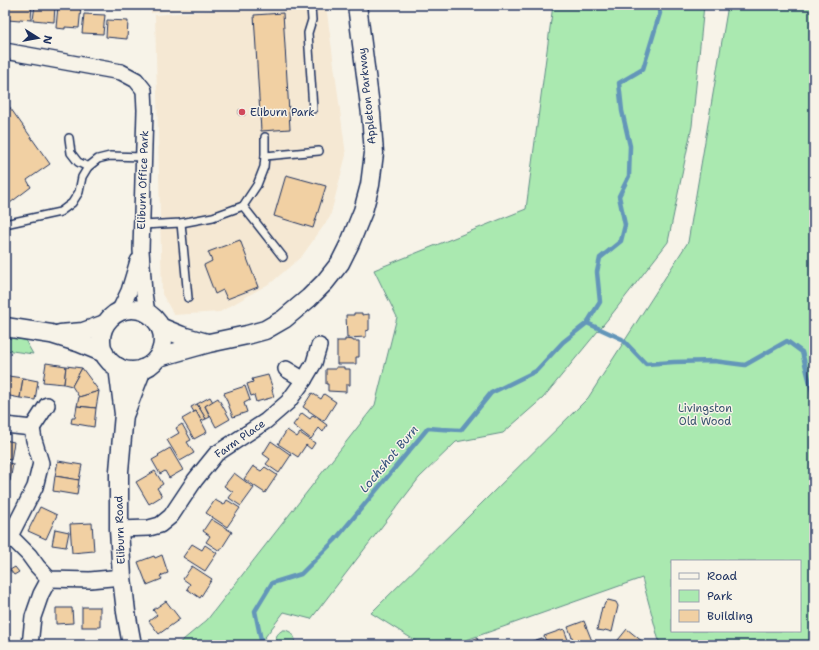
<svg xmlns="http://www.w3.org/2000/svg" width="819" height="650" viewBox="0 0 819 650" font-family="'Shantell Sans',sans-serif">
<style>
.built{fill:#f5e8d3}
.green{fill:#aae9b0;stroke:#628c87;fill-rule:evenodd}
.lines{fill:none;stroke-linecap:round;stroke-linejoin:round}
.stream{stroke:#6496b9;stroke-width:4.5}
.building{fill:#f1d0a3;stroke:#1b2f5e}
.service-casing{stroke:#1b2f5e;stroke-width:10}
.minor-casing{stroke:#1b2f5e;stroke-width:18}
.tertiary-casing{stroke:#1b2f5e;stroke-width:21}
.service{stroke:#f7f3e8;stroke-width:7}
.minor{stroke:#f7f3e8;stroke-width:15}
.tertiary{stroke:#f7f3e8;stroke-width:18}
.poi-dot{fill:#d1495b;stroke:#f7f3e8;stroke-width:1.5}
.labels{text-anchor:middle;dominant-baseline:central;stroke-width:3;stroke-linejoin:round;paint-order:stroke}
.street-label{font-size:11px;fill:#1b2f5e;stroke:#f7f3e8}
.poi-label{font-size:11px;fill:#1b2f5e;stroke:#f7f3e8;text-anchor:start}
.park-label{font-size:11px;fill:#38546e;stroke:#f7f3e8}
.water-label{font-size:12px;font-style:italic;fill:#33517c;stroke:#f7f3e8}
</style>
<rect width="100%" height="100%" fill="#f7f3e8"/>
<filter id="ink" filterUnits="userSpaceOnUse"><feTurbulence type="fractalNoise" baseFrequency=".025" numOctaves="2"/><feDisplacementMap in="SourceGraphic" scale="8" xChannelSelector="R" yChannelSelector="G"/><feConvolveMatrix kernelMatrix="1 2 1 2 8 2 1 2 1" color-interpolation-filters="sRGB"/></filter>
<g filter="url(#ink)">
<g class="built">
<polygon points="151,5 247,5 151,13"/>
<polygon points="269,5 326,5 346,155 330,217 302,256 272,282 220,312 174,315 162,294 155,15"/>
</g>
<g class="green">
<polygon points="553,5 704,5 692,126 668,242 612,314 543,398 503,433 456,442 419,478 311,619 284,612 259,645 177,645 207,620 375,405 397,317 374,270 526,209"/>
<path d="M728,5H814V645H660L642,578L452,645H422L371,613L588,398L688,242ZM672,561H800V631H672Z"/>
<polygon points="5,337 25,340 33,354 5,350"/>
<path d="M283,630H286L292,633L295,639L293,645H277C274,638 277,633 283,630Z"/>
</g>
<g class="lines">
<g class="stream">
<polyline points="587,323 622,339 646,364 674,362 714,361 745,365 787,341 802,352 813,395 814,395"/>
<polyline points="262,645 255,611 272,583 301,574 335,540 428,428 441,429 461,430 491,393 536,371 563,342 587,323 600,302 597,272 600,258 621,241 625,225 619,196 629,176 630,146 622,111 619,83 643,69 660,13 657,5"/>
</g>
</g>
<g class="building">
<polygon points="5,5 8,5 6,19 5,19"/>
<polygon points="10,5 32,5 31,20 20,19 20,21 8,20"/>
<polygon points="35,5 55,5 54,22 33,20"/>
<polygon points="58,5 81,7 79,28 65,27 65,29 56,28"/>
<polygon points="283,13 290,129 261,131 254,15"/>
<polygon points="84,14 105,15 103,34 82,33"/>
<polygon points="107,20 128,21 127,39 106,37"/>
<polygon points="6,102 50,164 27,180 31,187 10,203 5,196 5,103"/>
<polygon points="244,109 245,115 239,115 239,110"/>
<polygon points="286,175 326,186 313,228 274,216"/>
<polygon points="240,240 258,287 227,299 223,290 215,294 204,265 212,261 208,252"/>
<polygon points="354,313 362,313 362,315 369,314 369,330 366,331 366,337 347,338 346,315 354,315"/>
<polygon points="345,339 353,340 353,341 359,341 359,357 356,357 356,364 337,364 337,341 345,341"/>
<polygon points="46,363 66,366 64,384 43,382"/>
<polygon points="66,366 82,368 72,386 64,384"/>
<polygon points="336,367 344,367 344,369 350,369 350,385 346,385 346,392 328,391 328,384 326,384 326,369 336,369"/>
<polygon points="82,368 99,391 79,397 72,386"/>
<polygon points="268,375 273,389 272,390 274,397 256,402 254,395 251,396 247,384 253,382 252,379"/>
<polygon points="8,376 23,378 20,398 5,395"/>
<polygon points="23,378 38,381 35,400 20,398"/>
<polygon points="245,386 250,400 244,403 247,412 233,417 224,393"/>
<polygon points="99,391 96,408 77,406 79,397"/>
<polygon points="312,393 321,399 324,394 336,402 324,421 303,407"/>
<polygon points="210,397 213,402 205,406 210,417 206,419 197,404"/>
<polygon points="218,398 230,419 216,427 205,406"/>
<polygon points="197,404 206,419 201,421 196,411 194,412 191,407"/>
<polygon points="77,406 96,408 94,427 71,423 72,418 75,418"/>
<polygon points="196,411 207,432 194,439 182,419"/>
<polygon points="302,413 310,419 313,415 327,425 323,432 319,428 311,439 293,425"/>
<polygon points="182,424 191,440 187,442 194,453 180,461 167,440 179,433 176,428"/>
<polygon points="287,430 297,437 300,433 315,443 311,449 306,445 298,457 278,444"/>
<polygon points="5,440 14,442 11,460 5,459"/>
<polygon points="271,441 291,455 279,473 266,464 270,459 263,454"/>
<polygon points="170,448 183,470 169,478 165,471 160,474 152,460 159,456 158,455"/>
<polygon points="58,461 82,465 79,480 55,476"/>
<polygon points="5,462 13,464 10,481 5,480"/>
<polygon points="253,466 261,471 265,467 277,475 265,493 244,479"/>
<polygon points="155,471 163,484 157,488 162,496 149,504 136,482"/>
<polygon points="234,473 254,488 241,506 229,498 233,492 224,486"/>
<polygon points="55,476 79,480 77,495 53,491"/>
<polygon points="215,500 224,505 227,500 240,508 227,527 206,513"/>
<polygon points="40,507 57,515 46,539 28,531"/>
<polygon points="211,519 232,532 220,551 206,542 210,536 203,531"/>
<polygon points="92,523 94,551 72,553 70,524"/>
<polygon points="55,529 69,532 66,547 52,545"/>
<polygon points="192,544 202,550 205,545 217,553 205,571 183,557"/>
<polygon points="162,555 168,573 160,576 162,579 147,585 138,562 154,556 155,558"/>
<polygon points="192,566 212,579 200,598 187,589 190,584 183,579"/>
<polygon points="15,567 19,572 14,575 10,570"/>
<polygon points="608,600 616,602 618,606 612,632 605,630 604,631 597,630 602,607 603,608 605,603"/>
<polygon points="166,601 180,619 159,634 149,621 157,615 153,610"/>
<rect x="82" y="607" width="18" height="20"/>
<polygon points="56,608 72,608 73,623 56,624"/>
<polygon points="5,612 9,612 8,629 5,629"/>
<polygon points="584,621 592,641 586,644 587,645 575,645 568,627"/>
<polygon points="5,629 8,629 7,645 5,644"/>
<polygon points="564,629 570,645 547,645 544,636"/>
<polygon points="627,629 643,642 641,645 614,645"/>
<polygon points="477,638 480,645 458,645"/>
<polygon points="542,638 544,645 528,645 527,643"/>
</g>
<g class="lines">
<g class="service-casing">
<g id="service">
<polyline points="310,5 311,7 312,20 308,33 313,109"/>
<polyline points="265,137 265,156"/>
<polyline points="69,138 71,153 78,162 88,167"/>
<polyline points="243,206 283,257"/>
<polyline points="181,223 188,298"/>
<polyline points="5,224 60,212 72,203 79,192 82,177 88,167 98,159 110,156 144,157"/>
<polyline points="142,225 181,223 213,217 243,206 257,185 264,167 265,156 319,151"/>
</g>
</g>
<g class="minor-casing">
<g id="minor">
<polyline points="5,51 121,72 136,80 144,90 145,110 141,250 144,293 147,313"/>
<polyline points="119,312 129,291 138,261"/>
<polyline points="286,369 304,380"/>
<polyline points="5,425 32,428 34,440 41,463 35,487 10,536"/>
<polyline points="32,428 47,405"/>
<polyline points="119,529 149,528 160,525 171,516 195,480 216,454 266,421 288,402 304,380 314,363 319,346"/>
<polyline points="5,534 10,536 29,555 37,566 49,579 90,580 122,577"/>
<polyline points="30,645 33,617 41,594 49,579"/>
</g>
</g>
<g class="tertiary-casing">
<g id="tertiary">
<circle cx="132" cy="340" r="31"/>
<polyline points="5,327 51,334 80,343 104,353"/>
<polyline points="160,327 182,336 207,343"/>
<polyline points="60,334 83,332 105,324"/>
<polyline points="159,357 209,343 247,335 265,330 284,319 309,298 325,282 340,263 350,243 363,211 370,185 374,153 371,114 357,5"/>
<polyline points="118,367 124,414 119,471 119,529 122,577 126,612 132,645"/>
<polyline points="125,413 142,369"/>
</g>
</g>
<use href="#service" class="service"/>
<use href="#minor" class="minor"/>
<use href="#tertiary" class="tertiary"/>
</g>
</g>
<circle class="poi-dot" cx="242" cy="112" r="4"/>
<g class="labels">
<g class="street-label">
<text transform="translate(367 96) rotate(-96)">Appleton Parkway</text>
<text transform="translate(143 180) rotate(-88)">Eliburn Office Park</text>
<text transform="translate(240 439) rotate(-35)">Farm Place</text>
<text transform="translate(120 530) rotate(-92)">Eliburn Road</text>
</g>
<g class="poi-label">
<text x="250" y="112">Eliburn Park</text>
</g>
<g class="park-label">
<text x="705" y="408">Livingston<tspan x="705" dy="13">Old Wood</tspan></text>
</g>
<g class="water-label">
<text transform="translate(389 459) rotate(-50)">Lochshot Burn</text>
</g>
</g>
<rect width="819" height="650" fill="none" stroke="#f7f3e8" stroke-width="20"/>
<rect x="10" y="10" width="799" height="630" fill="none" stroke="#1b2f5e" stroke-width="1.5" filter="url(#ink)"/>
<rect x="671" y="560" width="130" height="72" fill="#f7f3e8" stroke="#9fa5b1"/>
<rect x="679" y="573" width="20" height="6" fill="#f7f3e8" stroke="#9fa5b1"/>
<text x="707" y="580" font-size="12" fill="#1b2f5e">Road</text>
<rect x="679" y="590" width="20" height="12" fill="#aae9b0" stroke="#9fa5b1"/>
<text x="707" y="600" font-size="12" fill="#1b2f5e">Park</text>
<rect x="679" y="610" width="20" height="12" fill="#f1d0a3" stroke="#9fa5b1"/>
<text x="707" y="620" font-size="12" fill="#1b2f5e">Building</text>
<g transform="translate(38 38) rotate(101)" stroke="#f7f3e8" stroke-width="3" paint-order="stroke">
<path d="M0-3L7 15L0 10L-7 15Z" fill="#1b2f5e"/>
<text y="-6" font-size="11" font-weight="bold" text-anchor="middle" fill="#1b2f5e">N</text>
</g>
</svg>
